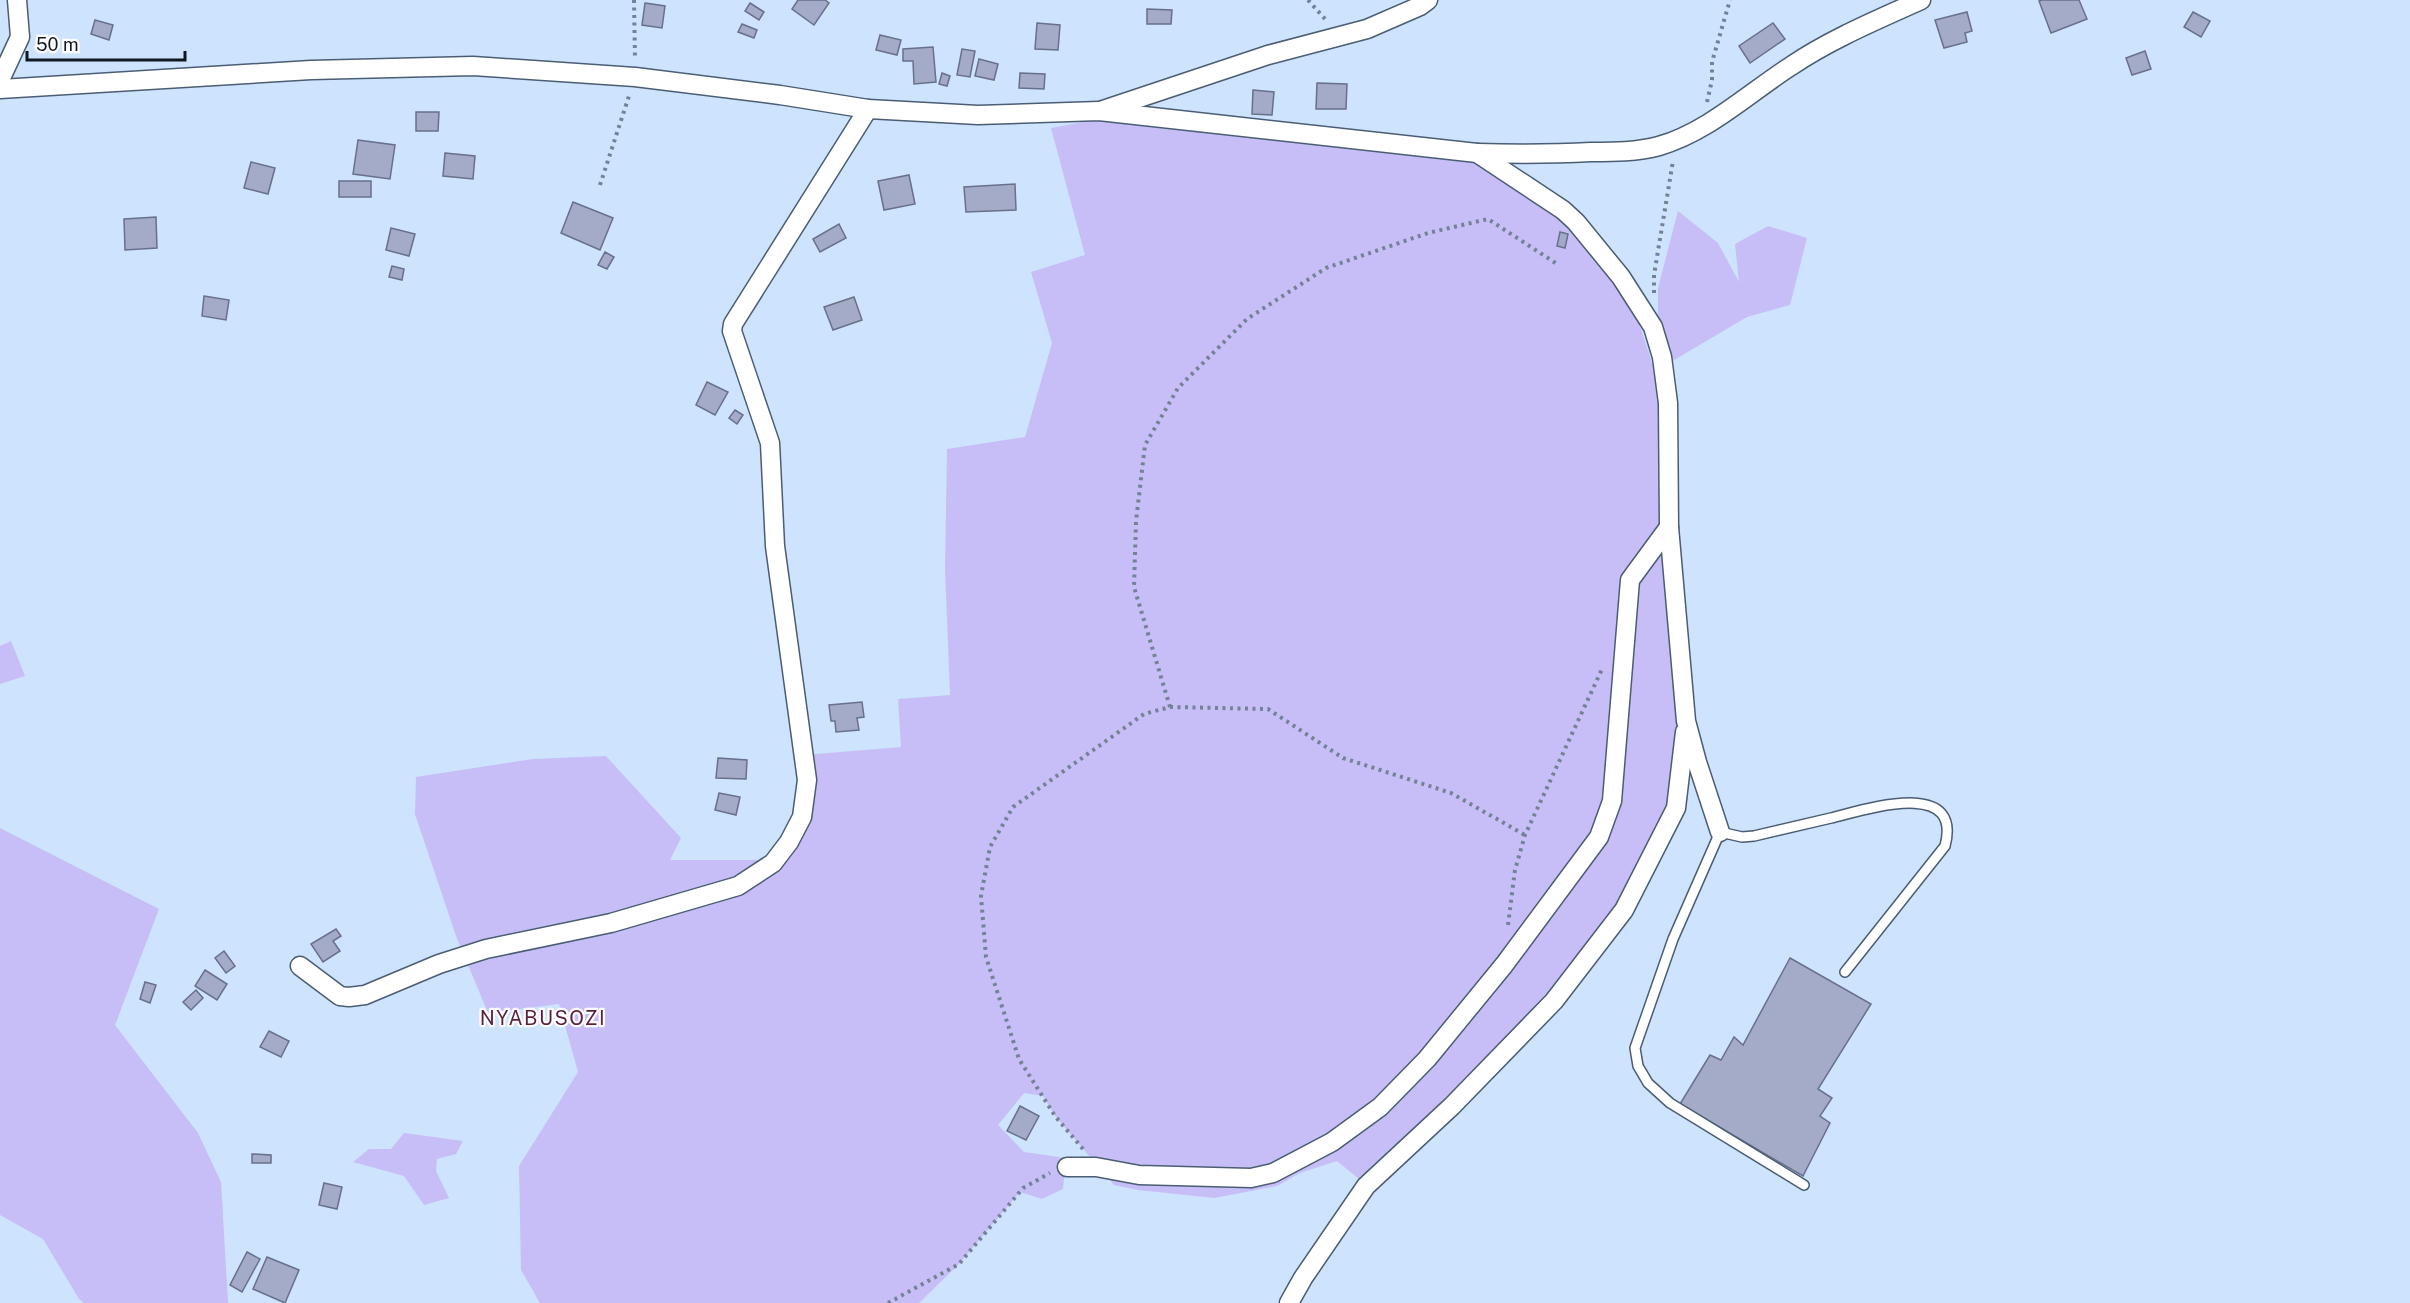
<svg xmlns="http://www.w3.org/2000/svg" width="2410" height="1303" viewBox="0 0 2410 1303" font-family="'Public Sans',sans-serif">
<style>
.green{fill:#c7bef8}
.building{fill:#a3abc8;stroke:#68708a;stroke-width:1.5}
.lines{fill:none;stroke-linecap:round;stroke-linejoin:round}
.lane-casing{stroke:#4a5d73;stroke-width:12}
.street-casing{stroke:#4a5d73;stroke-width:21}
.path{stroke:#748295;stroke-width:4;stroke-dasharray:3 4.5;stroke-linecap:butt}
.lane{stroke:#fff;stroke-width:9}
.street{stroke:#fff;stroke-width:18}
.labels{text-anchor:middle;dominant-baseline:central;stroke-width:4.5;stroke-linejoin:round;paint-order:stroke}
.quarter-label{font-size:20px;letter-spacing:1.5px;fill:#5c1d40;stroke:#fff}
</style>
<rect width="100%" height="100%" fill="#cee3fe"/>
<g class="green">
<polygon points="1094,120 1469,160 1560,212 1617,269 1642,332 1659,385 1659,527 1679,691 1685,719 1675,806 1623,910 1554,1000 1365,1184 1337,1161 1300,1173 1277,1186 1214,1198 1138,1190 1114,1185 1055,1116 1043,1096 1024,1093 998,1125 1024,1152 1066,1158 1063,1189 1042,1199 1020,1192 959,1264 919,1303 540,1303 521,1270 519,1166 578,1072 559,1004 488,1013 456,936 415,814 416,777 533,759 606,756 681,838 670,860 766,860 796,813 804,755 901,747 898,699 950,695 945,569 947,449 1025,437 1052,343 1031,272 1085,255 1051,128"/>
<polygon points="1678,211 1718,243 1739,282 1735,244 1768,226 1807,238 1790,305 1747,317 1664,366 1658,333 1658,288"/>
<polygon points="11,641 25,676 0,684 0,646"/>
<polygon points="0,828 159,909 115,1025 198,1133 221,1182 228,1303 84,1303 79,1299 43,1239 0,1215"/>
<polygon points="404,1133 463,1141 456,1154 437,1159 436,1171 449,1198 424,1205 404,1176 353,1162 369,1149 391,1149"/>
</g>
<g class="building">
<polygon points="798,0 825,0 829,3 814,25 792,9"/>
<polygon points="2042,0 2079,0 2087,19 2051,33 2039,1"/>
<polygon points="645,3 665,6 662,28 642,25"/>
<polygon points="750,3 764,12 759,20 745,11"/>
<polygon points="1147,9 1172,10 1171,24 1147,24"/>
<polygon points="1967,12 1972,31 1965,33 1967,42 1944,48 1935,20"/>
<polygon points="2193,12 2210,21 2201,37 2184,27"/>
<polygon points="95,20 113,25 109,40 91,34"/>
<polygon points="1037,23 1060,25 1058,50 1035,49"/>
<polygon points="1773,23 1785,39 1750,63 1739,46"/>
<polygon points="742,24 757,30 754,38 738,32"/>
<polygon points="880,35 901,40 897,55 876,50"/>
<polygon points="933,47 936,82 914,84 913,61 903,61 903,49"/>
<polygon points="962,49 975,51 970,77 957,75"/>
<polygon points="2145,51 2151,69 2132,75 2126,58"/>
<polygon points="979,59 998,64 994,80 975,76"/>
<polygon points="942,73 950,76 947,86 939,84"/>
<polygon points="1020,73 1045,74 1044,89 1019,88"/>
<polygon points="1317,83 1347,84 1346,109 1316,109"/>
<polygon points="1253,90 1274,92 1272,115 1252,114"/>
<polygon points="416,112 439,112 438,131 416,131"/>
<polygon points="358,140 395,145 390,179 353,174"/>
<polygon points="445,153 475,156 473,179 443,176"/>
<polygon points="251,162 275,168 268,194 244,188"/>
<polygon points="909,175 915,204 884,210 878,181"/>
<rect x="339" y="181" width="32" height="16"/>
<polygon points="1015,184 1016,210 966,212 964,187"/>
<polygon points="573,202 613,218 600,250 561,233"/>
<polygon points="156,217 157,248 125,250 124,219"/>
<polygon points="839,224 846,238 820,252 813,239"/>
<polygon points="391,228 415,234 409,256 386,250"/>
<polygon points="1560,232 1568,234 1565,248 1557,246"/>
<polygon points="605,252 614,257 607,269 598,265"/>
<polygon points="392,266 404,269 402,280 389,277"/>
<polygon points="204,296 229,300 226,320 202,316"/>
<polygon points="854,297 862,320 833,330 824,307"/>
<polygon points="707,382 728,392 715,415 696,405"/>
<polygon points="735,410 743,415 737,424 729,418"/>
<polygon points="862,702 864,717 857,718 859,730 836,732 835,721 831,721 829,705"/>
<polygon points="718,758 747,760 746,779 716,778"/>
<polygon points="719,793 740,797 736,815 715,810"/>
<polygon points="336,929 341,936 333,941 340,951 323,962 311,944"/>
<polygon points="224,951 235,966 226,973 215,958"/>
<polygon points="1790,958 1871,1004 1818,1089 1832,1098 1820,1116 1830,1123 1803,1176 1680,1104 1710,1055 1721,1060 1734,1037 1743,1045"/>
<polygon points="205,970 227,984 217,1000 195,986"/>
<polygon points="145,982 156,985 150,1003 140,999"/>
<polygon points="196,990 203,998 191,1010 183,1002"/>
<polygon points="269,1031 289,1041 281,1057 260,1047"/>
<polygon points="1020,1106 1039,1116 1026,1140 1007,1131"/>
<polygon points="252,1154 271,1155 271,1163 252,1163"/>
<polygon points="324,1183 342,1187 337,1209 319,1205"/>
<polygon points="247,1252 260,1259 242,1292 230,1285"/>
<polygon points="267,1257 299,1270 285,1303 253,1289"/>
</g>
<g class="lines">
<g class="lane-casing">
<path id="lane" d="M1804,1185L1670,1103L1648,1083L1638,1066L1635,1048L1673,939L1720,832L1742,837L1754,836C1780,830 1806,824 1831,818C1864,810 1963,777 1945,846L1845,972"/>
</g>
<g class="street-casing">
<g id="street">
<polyline points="0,80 20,37 17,0"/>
<polyline points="0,89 311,70 473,66 635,77 780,95 868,109 978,115 1099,111 1477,153 1563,210 1576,222 1621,277 1653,327 1662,357 1668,403 1669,527 1686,721 1697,762 1720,832"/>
<polyline points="1103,110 1268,55 1367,29 1420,6 1428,0"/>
<path d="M1477,153C1515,154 1553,154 1591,152C1614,152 1637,152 1659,146C1708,132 1749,93 1791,66C1831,39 1877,20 1921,0"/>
<polyline points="300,966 340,996 349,997 365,995 439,964 486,949 611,923 738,886 773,863 789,842 802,817 807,780 775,546 770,443 732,331 733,324 868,109"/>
<polyline points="1067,1167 1096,1167 1139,1175 1251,1178 1273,1173 1332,1142 1380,1107 1427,1059 1504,965 1599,837 1612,801 1630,580 1669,527"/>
<polyline points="1289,1303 1303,1278 1366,1186 1452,1106 1554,1001 1624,910 1676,808 1685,732"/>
</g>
</g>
<g class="path">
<polyline points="634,0 635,59"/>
<polyline points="1308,0 1326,20"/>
<polyline points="1707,102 1712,80 1712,62 1730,0"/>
<polyline points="600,185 629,96"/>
<polyline points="1654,293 1654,275 1673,161"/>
<polyline points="1170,707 1268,709 1343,758 1451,793 1525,835"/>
<polyline points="1508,925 1515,870 1525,835 1603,667"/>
<polyline points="1083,1149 1055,1116 1019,1059 986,957 981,896 990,847 1013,807 1144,714 1170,707 1134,587 1136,521 1145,445 1178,388 1247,319 1326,268 1428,233 1488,219 1557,264"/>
<polyline points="888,1303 959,1264 1023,1188 1050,1173"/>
</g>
<use href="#lane" class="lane"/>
<use href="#street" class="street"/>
</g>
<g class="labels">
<g class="quarter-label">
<text x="543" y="1018">NYABUSOZI</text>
</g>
</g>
<path d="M27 51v9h158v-9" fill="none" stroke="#0f1720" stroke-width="3"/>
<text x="36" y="51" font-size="18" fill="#0f1720" stroke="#ffffff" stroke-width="4.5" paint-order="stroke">50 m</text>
</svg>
